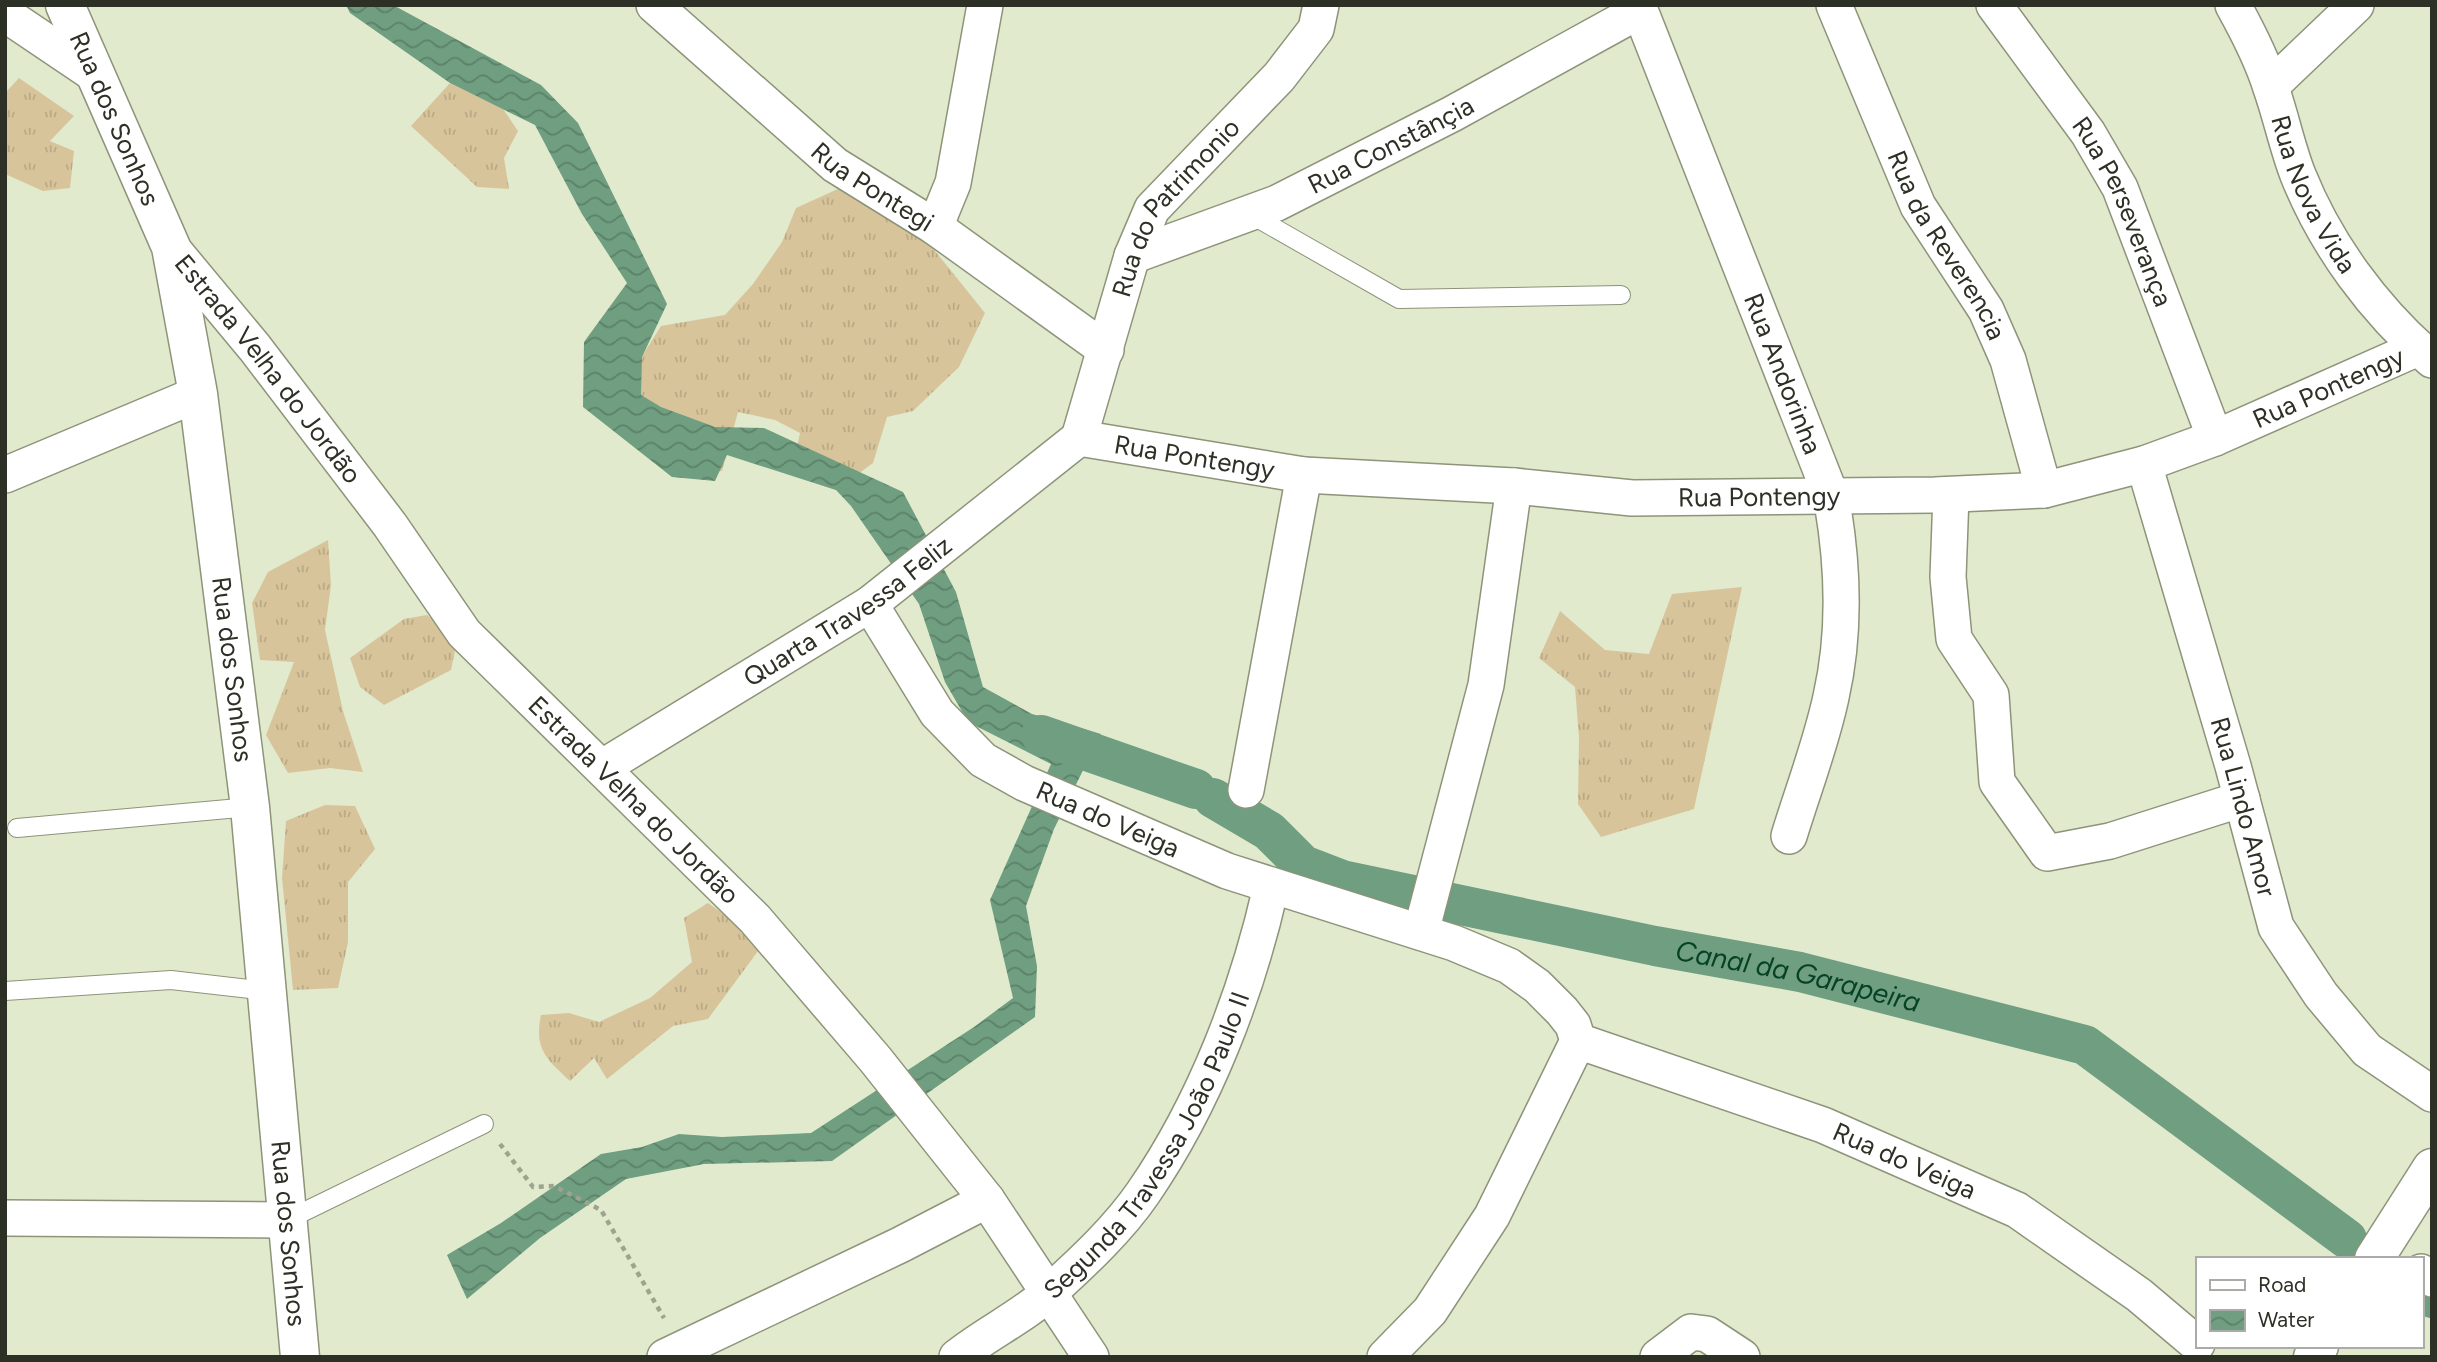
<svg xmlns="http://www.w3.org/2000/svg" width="2437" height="1362" viewBox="0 0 2437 1362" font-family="Figtree,sans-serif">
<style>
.grass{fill:url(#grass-tufts)}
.water{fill:url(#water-waves)}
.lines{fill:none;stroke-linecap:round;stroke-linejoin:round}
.canal{stroke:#6f9e80;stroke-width:40}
.service-casing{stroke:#8c947a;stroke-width:20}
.minor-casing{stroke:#8c947a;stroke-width:38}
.secondary-casing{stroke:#8c947a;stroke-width:41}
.path{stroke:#9da48e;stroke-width:4.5;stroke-dasharray:5 5;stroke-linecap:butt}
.service{stroke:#fff;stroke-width:18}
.minor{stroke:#fff;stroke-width:35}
.secondary{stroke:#fff;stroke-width:38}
.labels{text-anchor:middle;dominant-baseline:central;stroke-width:7;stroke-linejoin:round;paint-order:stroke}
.street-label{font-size:26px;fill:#2d3025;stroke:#fff}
.water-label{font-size:28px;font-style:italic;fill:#064326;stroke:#fff}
</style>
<defs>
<pattern id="grass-tufts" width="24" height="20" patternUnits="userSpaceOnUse" patternTransform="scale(1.75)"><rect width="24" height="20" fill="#d8c49b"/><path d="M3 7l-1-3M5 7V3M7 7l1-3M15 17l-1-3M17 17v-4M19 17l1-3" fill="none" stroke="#baa985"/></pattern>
<pattern id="water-waves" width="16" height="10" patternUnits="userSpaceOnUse" patternTransform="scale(1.75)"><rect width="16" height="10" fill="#6f9e80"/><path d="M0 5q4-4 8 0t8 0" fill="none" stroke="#5c8169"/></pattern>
</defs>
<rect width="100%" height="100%" fill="#e1eacd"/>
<g class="grass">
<polygon points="19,78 74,116 50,141 74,151 70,188 43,191 5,174 5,93"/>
<polygon points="450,83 503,109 518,131 504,158 509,189 477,187 411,126"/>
<polygon points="840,188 923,236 985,313 959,367 913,411 887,417 873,463 836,490 791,475 800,433 775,420 738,412 722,471 672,477 613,430 642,356 661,326 725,315 753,284 782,242 796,208"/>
<polygon points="328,540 331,585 325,630 343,711 363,772 330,768 288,773 266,735 294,662 260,660 252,603 268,572"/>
<polygon points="1742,587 1694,809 1601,837 1578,804 1579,738 1575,687 1539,658 1560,611 1605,650 1649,654 1672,594"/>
<polygon points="427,615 457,641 451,670 384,705 360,687 350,658 404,619"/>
<polygon points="325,805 355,806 375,849 348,882 348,942 338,988 293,990 282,878 286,821"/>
<path d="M708,903L734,921L761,947L708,1019L673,1026L607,1079L594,1058L570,1081C546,1059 534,1049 541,1015L569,1013L599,1022L650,998L692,962L684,918Z"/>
</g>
<polygon class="water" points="346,5 393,5 541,85 578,123 667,304 642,357 641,395 661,407 715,427 764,428 903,492 956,592 983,687 1032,714 1101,734 1054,829 1026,906 1037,966 1035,1017 832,1161 704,1164 626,1179 540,1238 467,1299 447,1255 501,1223 601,1154 642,1147 679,1134 722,1137 811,1133 974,1027 1013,998 990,900 1051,764 968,722 945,682 919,604 851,506 836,490 727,455 715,481 672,477 583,407 584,342 627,283 582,214 535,125 450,83 350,13"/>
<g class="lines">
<g class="canal">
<polyline points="1041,735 1196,789"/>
<path id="s1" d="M1213,798L1269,831L1303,865L1342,880L1655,946L1800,972L2085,1045L2347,1239"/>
<polyline points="2421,1292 2432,1298"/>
</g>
<g class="service-casing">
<g id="service">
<polyline points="1250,214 1399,299 1621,295"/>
<polyline points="17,828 250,807"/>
<polyline points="5,991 171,980 267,991"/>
<polyline points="287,1220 484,1124"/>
</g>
</g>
<g class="minor-casing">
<g id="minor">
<path id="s2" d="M654,5L835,165L935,227L1106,350"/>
<path id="s3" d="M1638,5L1831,496C1843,562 1846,631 1831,697C1821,744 1803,790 1789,836"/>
<path id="s4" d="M1834,5L1918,206L1986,310L2008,360L2044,490"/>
<path id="s5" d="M1994,5L2088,133L2120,188L2215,438"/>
<path id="s6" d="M2233,5C2248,32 2262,59 2271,88C2281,116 2287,147 2298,175C2326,245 2374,310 2432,360"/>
<polyline points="5,14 97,76"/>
<polyline points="2271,86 2356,5"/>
<polyline points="935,227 953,183 985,5"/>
<path id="s7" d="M171,247L255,348L390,525L464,633L755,919L875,1059L987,1200L1091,1357"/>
<path id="s8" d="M1132,256L1277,203L1452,114L1639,11"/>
<path id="s9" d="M1079,438L1304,475L1514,486L1632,498L1935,495L2044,490L2144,464L2215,438L2418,348"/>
<path id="s10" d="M1079,438L1132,256L1152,209L1279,77L1316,29L1321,5"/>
<path id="s11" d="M2144,464L2233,766L2276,927L2321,995L2367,1050L2432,1094"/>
<polyline points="5,475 198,394"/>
<polyline points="1951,495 1948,577 1954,639 1991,695 1997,782 2047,853 2110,841 2242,799"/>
<path id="s12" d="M870,604L937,713L983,760L1024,783L1227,871L1454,943L1509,966L1537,986L1562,1011L1573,1025L1578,1041L1492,1216L1430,1311L1385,1357"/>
<path id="s13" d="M603,767L870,604L1079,438"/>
<polyline points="1246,790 1304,475"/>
<polyline points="1421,932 1486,685 1514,486"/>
<path id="s14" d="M1578,1041L1823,1125L2017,1210L2139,1295L2197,1344"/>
<polyline points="5,1218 287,1220"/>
<polyline points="2421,1272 2432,1279"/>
<polyline points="665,1357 900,1245 987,1200"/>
<path id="s15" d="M957,1357C987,1333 1024,1316 1052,1290C1084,1261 1119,1228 1143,1193C1205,1103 1247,993 1271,887"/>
<polyline points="1658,1357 1691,1332 1707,1334 1742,1357"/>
</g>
</g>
<g class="secondary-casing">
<g id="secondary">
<path id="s16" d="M65,5L171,247L198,394L250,807L300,1357"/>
<polyline points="2374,1259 2432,1168"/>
<polyline points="2313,1357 2319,1346"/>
</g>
</g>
<polyline class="path" points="500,1144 533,1187 554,1186 601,1210 664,1318"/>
<use href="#service" class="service"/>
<use href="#minor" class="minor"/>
<use href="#secondary" class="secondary"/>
</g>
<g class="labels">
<g class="street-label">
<text stroke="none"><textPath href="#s16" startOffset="124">Rua dos Sonhos</textPath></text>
<text stroke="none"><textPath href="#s8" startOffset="282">Rua Constânçia</textPath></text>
<text stroke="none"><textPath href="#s2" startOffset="285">Rua Pontegi</textPath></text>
<text stroke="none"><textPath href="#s6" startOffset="206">Rua Nova Vida</textPath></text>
<text stroke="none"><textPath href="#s10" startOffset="254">Rua do Patrimonio</textPath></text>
<text stroke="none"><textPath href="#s5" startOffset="245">Rua Perseverança</textPath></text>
<text stroke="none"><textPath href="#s4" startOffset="266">Rua da Reverencia</textPath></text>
<text stroke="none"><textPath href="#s7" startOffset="156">Estrada Velha do Jordão</textPath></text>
<text stroke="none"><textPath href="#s3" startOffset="396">Rua Andorinha</textPath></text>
<text stroke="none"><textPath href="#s9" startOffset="1272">Rua Pontengy</textPath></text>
<text stroke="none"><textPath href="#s9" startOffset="117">Rua Pontengy</textPath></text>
<text stroke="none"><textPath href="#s9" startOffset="684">Rua Pontengy</textPath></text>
<text stroke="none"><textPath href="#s13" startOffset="290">Quarta Travessa Feliz</textPath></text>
<text stroke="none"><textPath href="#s16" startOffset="691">Rua dos Sonhos</textPath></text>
<text stroke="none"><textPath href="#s7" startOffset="723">Estrada Velha do Jordão</textPath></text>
<text stroke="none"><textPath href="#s11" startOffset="357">Rua Lindo Amor</textPath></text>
<text stroke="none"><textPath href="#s12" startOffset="332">Rua do Veiga</textPath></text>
<text stroke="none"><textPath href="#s15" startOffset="292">Segunda Travessa João Paulo II</textPath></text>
<text stroke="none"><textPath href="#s14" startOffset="348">Rua do Veiga</textPath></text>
<text stroke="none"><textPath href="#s16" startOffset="1258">Rua dos Sonhos</textPath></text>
</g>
<g class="water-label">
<text stroke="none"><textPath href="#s1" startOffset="621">Canal da Garapeira</textPath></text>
</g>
</g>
<rect width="2437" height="1362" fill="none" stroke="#2d3025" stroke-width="14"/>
<rect x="2196" y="1257" width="228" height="91" fill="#ffffff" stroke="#abaca8" stroke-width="2"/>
<rect x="2210" y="1280" width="35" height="10" fill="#ffffff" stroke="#abaca8" stroke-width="2"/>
<text x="2258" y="1292" font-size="21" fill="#2d3025">Road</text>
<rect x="2210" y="1310" width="35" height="21" fill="url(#water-waves)" stroke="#abaca8" stroke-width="2"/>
<text x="2258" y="1327" font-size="21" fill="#2d3025">Water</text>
</svg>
